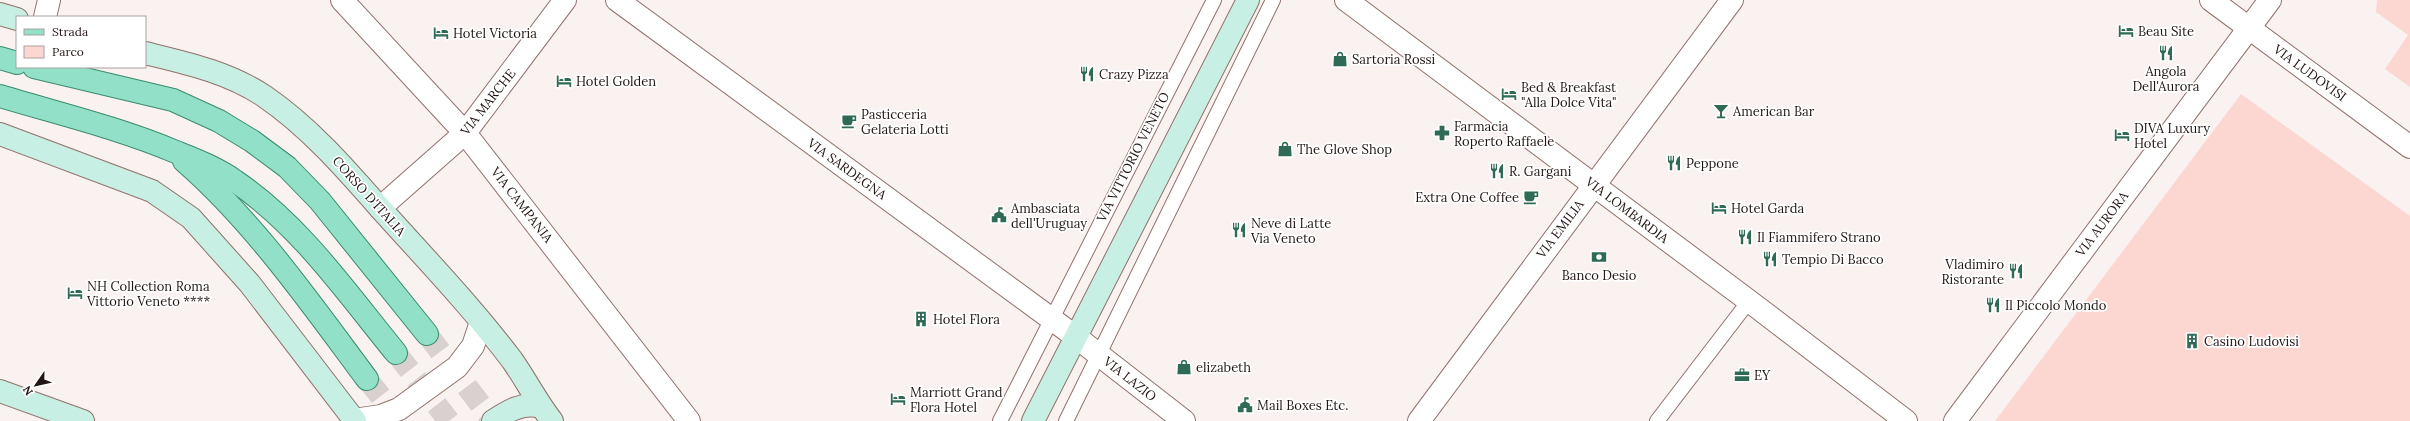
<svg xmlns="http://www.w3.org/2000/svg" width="2410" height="421" viewBox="0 0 2410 421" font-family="Lora,serif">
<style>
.green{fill:#fcd7d1}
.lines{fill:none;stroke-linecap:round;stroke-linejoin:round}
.primary-tunnel{stroke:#d9d1cf;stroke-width:22;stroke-dasharray:22 11;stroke-linecap:butt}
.lane-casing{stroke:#92716b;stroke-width:16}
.street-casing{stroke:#92716b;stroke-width:24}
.secondary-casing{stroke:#92716b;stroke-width:24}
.primary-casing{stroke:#3b8b6f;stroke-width:24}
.lane{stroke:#fff;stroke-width:14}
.street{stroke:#fff;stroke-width:22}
.secondary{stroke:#c8efe3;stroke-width:22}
.primary{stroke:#92e0c7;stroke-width:22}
.labels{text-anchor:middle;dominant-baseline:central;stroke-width:3.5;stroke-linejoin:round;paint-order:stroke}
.poi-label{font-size:13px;fill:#221513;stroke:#fff;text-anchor:start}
.street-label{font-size:13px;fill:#221513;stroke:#fff}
</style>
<rect width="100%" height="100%" fill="#f9f2f0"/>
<g class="green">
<polygon points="2377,0 2410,0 2410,87 2385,69 2408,35 2376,12"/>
<polygon points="2241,94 2410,216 2410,421 1995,421"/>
</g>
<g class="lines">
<g class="primary-tunnel">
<polyline points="427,334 493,421"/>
<polyline points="396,353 449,421"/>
<polyline points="367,379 400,421"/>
</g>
<g class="lane-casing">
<g id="lane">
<polyline points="1000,421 1214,0"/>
<polyline points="1066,421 1273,0"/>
<polyline points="1657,421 1749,301"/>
</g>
</g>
<g class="street-casing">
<g id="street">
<polyline points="342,0 465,133 689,421"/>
<polyline points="617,0 1076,337 1184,421"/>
<polyline points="1346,0 1749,301 1906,421"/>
<polyline points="2211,0 2410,147"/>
<polyline points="45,17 49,0"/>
<polyline points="380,208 465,133 565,0"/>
<polyline points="354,420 381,416 399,409 457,367 473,346 481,322"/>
<polyline points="1419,421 1732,0"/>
<polyline points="1955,421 2270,0"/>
</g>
</g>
<g class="secondary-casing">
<g id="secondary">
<polyline points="0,14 17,19"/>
<path d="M145,53C186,63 228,72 264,96C308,126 344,167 379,207C424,257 471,306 512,360C526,380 537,402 552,421"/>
<polyline points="0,134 152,191 191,218 250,284 355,421"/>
<polyline points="0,391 83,421"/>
<path d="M493,421C508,411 522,402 541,407"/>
<polyline points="1033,421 1248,0"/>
</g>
</g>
<g class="primary-casing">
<g id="primary">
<polyline points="0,58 17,63"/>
<polyline points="34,67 173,100 219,121 252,141 287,167 320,201 427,334"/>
<path d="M0,96C60,114 119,128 176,152C196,160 217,168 235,181C301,226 346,292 396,353"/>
<path d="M184,161C255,223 311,304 367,379"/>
</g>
</g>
<use href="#lane" class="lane"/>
<use href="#street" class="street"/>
<use href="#secondary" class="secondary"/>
<use href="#primary" class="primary"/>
</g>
<defs>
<g id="hotel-bare" transform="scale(1.2)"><path d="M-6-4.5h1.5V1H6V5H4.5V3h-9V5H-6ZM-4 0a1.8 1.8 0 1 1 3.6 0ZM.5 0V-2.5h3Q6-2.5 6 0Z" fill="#2e6a55" stroke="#fff" stroke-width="2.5" paint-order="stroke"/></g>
<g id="restaurant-bare" transform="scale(1.2)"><path d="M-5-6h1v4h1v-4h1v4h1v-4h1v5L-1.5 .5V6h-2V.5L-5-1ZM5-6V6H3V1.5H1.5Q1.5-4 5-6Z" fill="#2e6a55" stroke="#fff" stroke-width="2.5" paint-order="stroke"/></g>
<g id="shop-bare" transform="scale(1.2)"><path d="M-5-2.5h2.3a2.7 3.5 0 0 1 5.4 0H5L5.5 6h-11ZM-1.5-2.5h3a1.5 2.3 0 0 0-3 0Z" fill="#2e6a55" stroke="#fff" stroke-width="2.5" paint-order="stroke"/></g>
<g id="bar-bare" transform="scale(1.2)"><path d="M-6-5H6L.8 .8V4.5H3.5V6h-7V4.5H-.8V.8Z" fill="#2e6a55" stroke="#fff" stroke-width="2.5" paint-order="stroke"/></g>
<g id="cafe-bare" transform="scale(1.2)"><path d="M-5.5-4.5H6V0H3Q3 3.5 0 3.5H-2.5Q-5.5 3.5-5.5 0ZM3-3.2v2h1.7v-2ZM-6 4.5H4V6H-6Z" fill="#2e6a55" stroke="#fff" stroke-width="2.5" paint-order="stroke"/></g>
<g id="pharmacy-bare" transform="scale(1.2)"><path d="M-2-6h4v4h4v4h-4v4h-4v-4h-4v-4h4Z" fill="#2e6a55" stroke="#fff" stroke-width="2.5" paint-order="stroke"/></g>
<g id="civic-bare" transform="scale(1.2)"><path d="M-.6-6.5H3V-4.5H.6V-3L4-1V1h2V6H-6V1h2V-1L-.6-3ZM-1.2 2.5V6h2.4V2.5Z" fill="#2e6a55" stroke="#fff" stroke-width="2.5" paint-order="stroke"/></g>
<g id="bank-bare" transform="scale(1.2)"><path d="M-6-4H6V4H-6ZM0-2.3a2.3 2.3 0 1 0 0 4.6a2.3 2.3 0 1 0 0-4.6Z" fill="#2e6a55" stroke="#fff" stroke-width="2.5" paint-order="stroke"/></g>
<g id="building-bare" transform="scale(1.2)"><path d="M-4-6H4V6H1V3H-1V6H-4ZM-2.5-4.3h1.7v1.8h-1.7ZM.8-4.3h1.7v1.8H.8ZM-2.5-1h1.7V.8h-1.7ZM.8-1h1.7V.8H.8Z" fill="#2e6a55" stroke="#fff" stroke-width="2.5" paint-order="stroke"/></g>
<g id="office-bare" transform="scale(1.2)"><path d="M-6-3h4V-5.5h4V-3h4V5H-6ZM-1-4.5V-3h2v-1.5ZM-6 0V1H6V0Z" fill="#2e6a55" stroke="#fff" stroke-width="2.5" paint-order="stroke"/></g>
</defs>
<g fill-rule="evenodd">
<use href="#hotel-bare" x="2126" y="31"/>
<use href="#hotel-bare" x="441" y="33"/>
<use href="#restaurant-bare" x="2166" y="53"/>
<use href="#shop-bare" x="1340" y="59"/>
<use href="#restaurant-bare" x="1087" y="74"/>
<use href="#hotel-bare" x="564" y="81"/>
<use href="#hotel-bare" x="1509" y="94"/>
<use href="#bar-bare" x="1721" y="111"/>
<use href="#cafe-bare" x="849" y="121"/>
<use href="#pharmacy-bare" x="1442" y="133"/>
<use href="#hotel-bare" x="2122" y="135"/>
<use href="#shop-bare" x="1285" y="149"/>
<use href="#restaurant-bare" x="1674" y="163"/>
<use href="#restaurant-bare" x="1497" y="171"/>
<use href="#cafe-bare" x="1531" y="197"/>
<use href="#hotel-bare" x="1719" y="208"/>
<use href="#civic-bare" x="999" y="215"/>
<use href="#restaurant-bare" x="1239" y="230"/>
<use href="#restaurant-bare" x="1745" y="237"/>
<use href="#bank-bare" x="1599" y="257"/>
<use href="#restaurant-bare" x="1770" y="259"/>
<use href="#restaurant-bare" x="2016" y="271"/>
<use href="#hotel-bare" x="75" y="293"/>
<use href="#restaurant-bare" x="1993" y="305"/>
<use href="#building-bare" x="921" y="319"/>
<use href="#building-bare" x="2192" y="341"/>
<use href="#shop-bare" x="1184" y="367"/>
<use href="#office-bare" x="1742" y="375"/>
<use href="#hotel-bare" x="898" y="399"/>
<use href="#civic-bare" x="1245" y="405"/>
</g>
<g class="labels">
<g class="poi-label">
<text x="2138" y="31">Beau Site</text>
<text x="453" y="33">Hotel Victoria</text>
<text x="1352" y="59">Sartoria Rossi</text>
<text x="2166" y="71" text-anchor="middle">Angola<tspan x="2166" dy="15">Dell'Aurora</tspan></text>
<text x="1099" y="74">Crazy Pizza</text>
<text x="576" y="81">Hotel Golden</text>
<text x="1521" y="87">Bed &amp; Breakfast<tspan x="1521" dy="15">"Alla Dolce Vita"</tspan></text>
<text x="1733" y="111">American Bar</text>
<text x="861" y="114">Pasticceria<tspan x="861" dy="15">Gelateria Lotti</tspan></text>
<text x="1454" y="126">Farmacia<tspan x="1454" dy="15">Roperto Raffaele</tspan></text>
<text x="2134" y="128">DIVA Luxury<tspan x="2134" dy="15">Hotel</tspan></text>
<text x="1297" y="149">The Glove Shop</text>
<text x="1686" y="163">Peppone</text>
<text x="1509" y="171">R. Gargani</text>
<text x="1519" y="197" text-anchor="end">Extra One Coffee</text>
<text x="1011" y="208">Ambasciata<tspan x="1011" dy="15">dell'Uruguay</tspan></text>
<text x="1731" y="208">Hotel Garda</text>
<text x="1251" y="223">Neve di Latte<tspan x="1251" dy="15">Via Veneto</tspan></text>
<text x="1757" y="237">Il Fiammifero Strano</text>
<text x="1782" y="259">Tempio Di Bacco</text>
<text x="2004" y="264" text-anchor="end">Vladimiro<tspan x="2004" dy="15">Ristorante</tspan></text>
<text x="1599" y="275" text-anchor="middle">Banco Desio</text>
<text x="87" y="286">NH Collection Roma<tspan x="87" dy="15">Vittorio Veneto ****</tspan></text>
<text x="2005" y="305">Il Piccolo Mondo</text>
<text x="933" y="319">Hotel Flora</text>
<text x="2204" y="341">Casino Ludovisi</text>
<text x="1196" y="367">elizabeth</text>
<text x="1754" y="375">EY</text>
<text x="910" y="392">Marriott Grand<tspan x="910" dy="15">Flora Hotel</tspan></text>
<text x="1257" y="405">Mail Boxes Etc.</text>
</g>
<g class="street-label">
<text transform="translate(2310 73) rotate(36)">VIA LUDOVISI</text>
<text transform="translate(488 102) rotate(-52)">VIA MARCHE</text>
<text transform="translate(1133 157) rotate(-63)">VIA VITTORIO VENETO</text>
<text transform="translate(847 169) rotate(36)">VIA SARDEGNA</text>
<text transform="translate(369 196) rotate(48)">CORSO D'ITALIA</text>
<text transform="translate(522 205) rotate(52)">VIA CAMPANIA</text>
<text transform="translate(1627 210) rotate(37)">VIA LOMBARDIA</text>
<text transform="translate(2102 224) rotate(-53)">VIA AURORA</text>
<text transform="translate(1560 229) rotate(-53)">VIA EMILIA</text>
<text transform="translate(1130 379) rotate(38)">VIA LAZIO</text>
</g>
</g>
<rect x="16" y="16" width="130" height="52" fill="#ffffff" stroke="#a7a1a1"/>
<rect x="24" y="29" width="20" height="6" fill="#92e0c7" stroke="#a7a1a1"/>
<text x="52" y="36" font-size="12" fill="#221513">Strada</text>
<rect x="24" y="46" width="20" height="12" fill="#fcd7d1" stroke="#a7a1a1"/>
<text x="52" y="56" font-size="12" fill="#221513">Parco</text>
<g transform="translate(36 385) rotate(236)" stroke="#ffffff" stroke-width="3" paint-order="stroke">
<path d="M0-3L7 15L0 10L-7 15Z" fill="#221513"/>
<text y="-6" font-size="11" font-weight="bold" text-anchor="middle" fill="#221513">N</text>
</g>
</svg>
